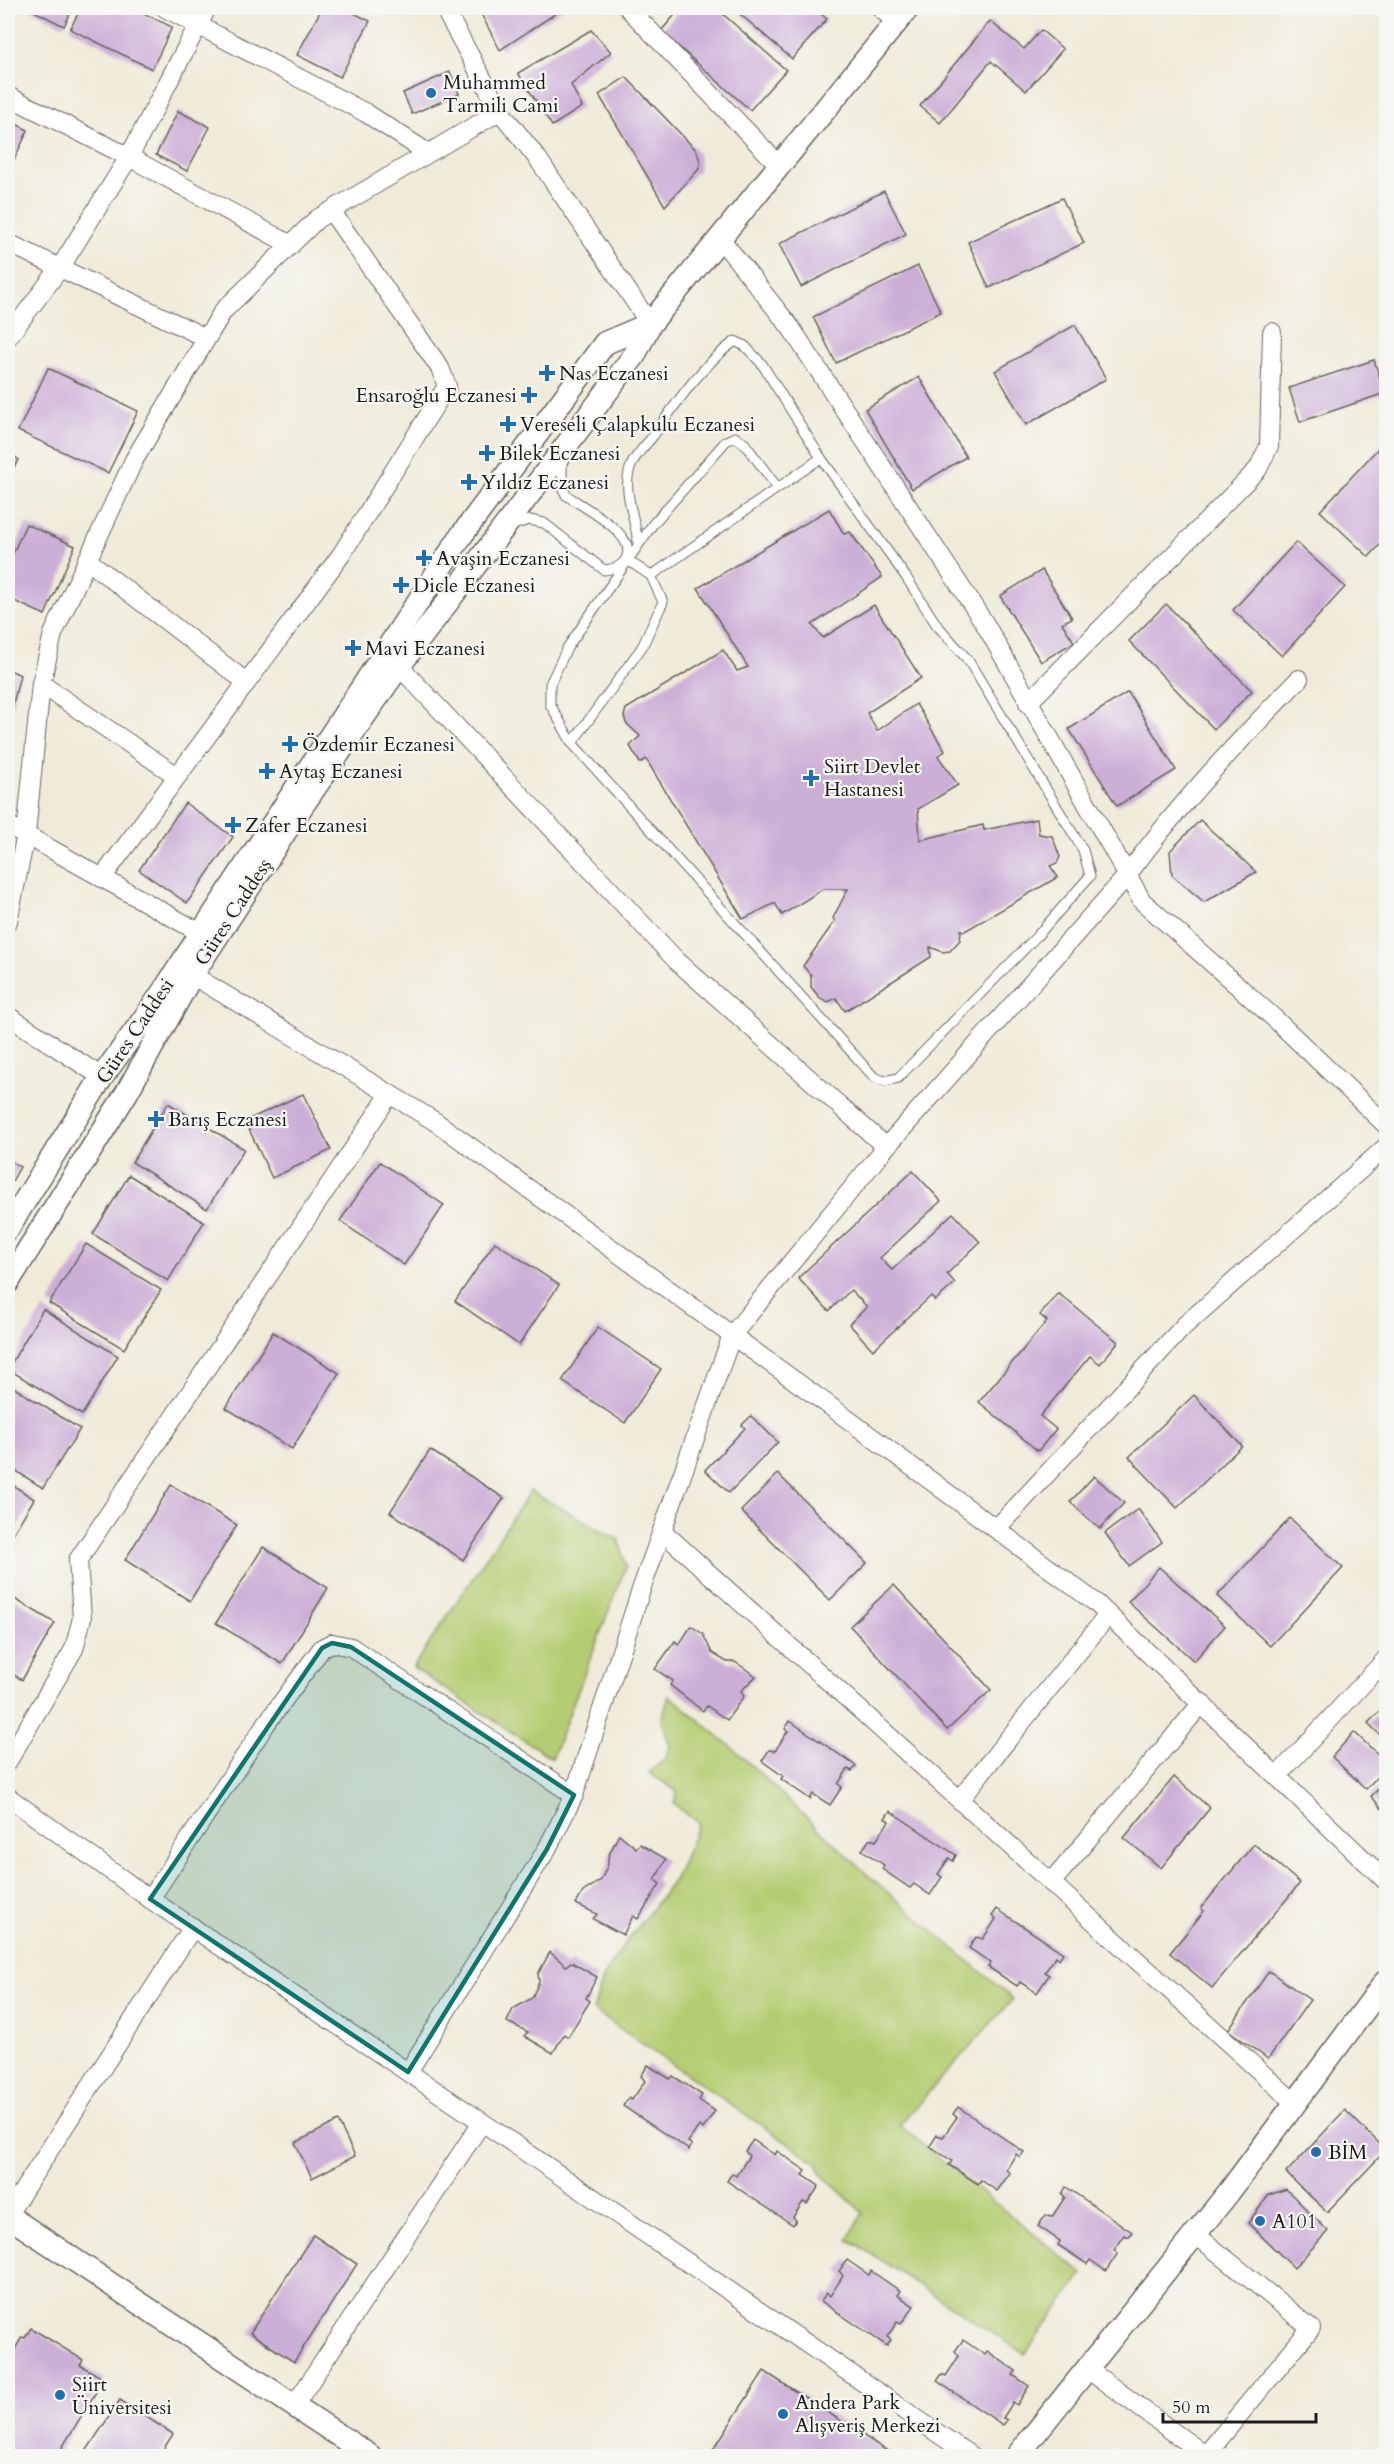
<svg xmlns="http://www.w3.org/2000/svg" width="1394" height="2464" viewBox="0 0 1394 2464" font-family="Cardo,serif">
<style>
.green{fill:#b5cd72;stroke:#687447;stroke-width:1.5}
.building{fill:#ccafd7}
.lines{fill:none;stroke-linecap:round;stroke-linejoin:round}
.service-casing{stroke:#66645e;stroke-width:11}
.minor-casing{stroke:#66645e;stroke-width:20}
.tertiary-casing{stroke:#66645e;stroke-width:25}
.service{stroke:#fff;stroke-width:9}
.minor{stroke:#fff;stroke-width:18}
.tertiary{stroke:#fff;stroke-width:22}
.marked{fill:#0f766e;fill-opacity:0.2;stroke:#0f766e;stroke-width:4.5;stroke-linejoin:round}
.poi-dot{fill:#1f6fb2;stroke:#f6f6f2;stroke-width:2}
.labels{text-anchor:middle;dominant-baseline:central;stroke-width:4.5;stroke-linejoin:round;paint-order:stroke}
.poi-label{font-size:20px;fill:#1c1c1c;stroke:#f6f6f2;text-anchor:start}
.street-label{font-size:20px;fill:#1c1c1c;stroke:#f6f6f2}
</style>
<rect width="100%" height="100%" fill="#f6f6f2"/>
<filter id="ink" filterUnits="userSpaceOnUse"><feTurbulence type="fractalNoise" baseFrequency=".0167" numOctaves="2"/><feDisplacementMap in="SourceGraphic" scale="12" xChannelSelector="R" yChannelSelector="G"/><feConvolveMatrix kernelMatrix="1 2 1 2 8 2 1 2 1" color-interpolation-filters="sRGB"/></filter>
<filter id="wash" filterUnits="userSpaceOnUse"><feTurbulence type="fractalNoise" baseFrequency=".008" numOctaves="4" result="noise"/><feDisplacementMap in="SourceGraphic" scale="24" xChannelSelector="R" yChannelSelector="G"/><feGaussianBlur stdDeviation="1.35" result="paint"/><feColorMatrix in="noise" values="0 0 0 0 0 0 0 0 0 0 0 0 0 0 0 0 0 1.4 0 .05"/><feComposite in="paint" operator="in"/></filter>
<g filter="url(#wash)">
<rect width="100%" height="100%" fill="#f0ebd9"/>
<g class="green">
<polygon points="530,1491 619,1540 626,1566 552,1758 413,1668"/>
<polygon points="669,1695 735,1750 869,1876 1013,1999 899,2125 1083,2274 1025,2354 848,2239 863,2213 820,2173 818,2164 593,2010 604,1976 622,1948 675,1879 699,1823 674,1804 677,1791 649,1773 666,1758 670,1746 662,1721"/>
</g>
<g id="blocks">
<g class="building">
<polygon points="28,8 73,8 64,26"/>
<polygon points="81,8 133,8 172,27 152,69 70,29"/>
<polygon points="322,8 344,8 370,21 340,77 297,55"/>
<polygon points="478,8 564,8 500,50"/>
<polygon points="681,8 716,8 786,70 750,110 661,31"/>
<polygon points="733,8 814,8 827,19 792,59"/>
<polygon points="990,21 1024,49 1041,30 1063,49 1026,91 991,61 940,123 920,106"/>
<polygon points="591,30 611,52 571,85 582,107 552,126 518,73"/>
<polygon points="450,72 459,94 412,114 403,93"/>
<polygon points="626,77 697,151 700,162 699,169 665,206 599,95"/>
<polygon points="178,111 210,127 187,171 156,155"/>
<polygon points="8,120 28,130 12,164 8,162"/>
<polygon points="884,191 906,234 801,287 779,244"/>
<polygon points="1062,198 1084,243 989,288 968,242"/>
<polygon points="918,266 941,312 836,363 813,317"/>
<polygon points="1075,325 1106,379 1026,425 995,371"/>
<polygon points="1374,360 1385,393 1300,422 1289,388"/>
<polygon points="48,368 138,411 108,473 18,431"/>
<polygon points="919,377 966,457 912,489 865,409"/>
<polygon points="1383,443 1386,446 1386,538 1369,557 1320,511"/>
<polygon points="8,452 19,460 8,476"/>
<polygon points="829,509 844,534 850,532 882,577 812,625 823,638 874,605 921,678 867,713 877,731 916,704 945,751 938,756 958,785 918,809 920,840 983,825 984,830 1037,819 1039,834 1052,836 1060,857 1057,863 1050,866 1058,877 965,931 961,930 960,940 950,951 943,952 930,947 931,957 845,1011 836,998 828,1002 820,998 811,987 811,975 803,966 835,921 833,918 848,889 823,889 782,915 775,903 743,919 646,759 640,763 630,746 640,736 626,723 624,716 626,709 723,650 737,671 748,667 698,588"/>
<polygon points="26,524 75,546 45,615 8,598 8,565"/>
<polygon points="1296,542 1345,587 1282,656 1233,610"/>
<polygon points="1042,570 1072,618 1062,623 1074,642 1041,662 1000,596"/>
<polygon points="1166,604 1252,691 1214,729 1129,641"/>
<polygon points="8,669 20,675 8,725"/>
<polygon points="1128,692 1176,770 1117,806 1069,729"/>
<polygon points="185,803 233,837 187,903 139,870"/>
<polygon points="1200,820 1256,872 1204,902 1172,875 1170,851"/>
<polygon points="303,1094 331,1150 272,1178 245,1121"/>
<polygon points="168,1103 244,1149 207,1209 132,1162"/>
<polygon points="8,1159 20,1167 8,1188"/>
<polygon points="380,1162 444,1205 404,1265 340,1221"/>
<polygon points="913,1171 941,1201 880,1258 892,1270 953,1213 980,1242 947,1274 955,1283 935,1301 931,1296 873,1350 849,1324 867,1307 851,1290 829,1311 798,1278"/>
<polygon points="129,1175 204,1222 168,1281 93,1234"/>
<polygon points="495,1242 559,1285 519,1345 455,1301"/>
<polygon points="86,1244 161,1290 124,1349 49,1303"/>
<polygon points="1058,1293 1118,1342 1100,1364 1090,1356 1040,1416 1056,1429 1038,1451 979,1402 1047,1321 1040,1315"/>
<polygon points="43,1309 118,1356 82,1415 8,1369"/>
<polygon points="598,1327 661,1369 625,1423 562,1381"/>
<polygon points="273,1332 339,1373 292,1449 226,1408"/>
<polygon points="8,1384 80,1429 43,1488 8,1466"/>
<polygon points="1194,1395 1242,1446 1177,1508 1129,1457"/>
<polygon points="751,1416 778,1442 729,1493 705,1470 745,1428 742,1425"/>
<polygon points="430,1450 504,1498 463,1560 390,1512"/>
<polygon points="778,1474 867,1563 830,1600 741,1511"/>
<polygon points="1094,1476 1124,1503 1100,1529 1070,1502"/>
<polygon points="8,1482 34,1499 8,1542"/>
<polygon points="171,1485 237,1525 190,1601 125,1560"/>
<polygon points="1138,1509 1162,1542 1129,1566 1105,1533"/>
<polygon points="1290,1518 1343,1568 1270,1646 1217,1596"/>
<polygon points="263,1547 328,1588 282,1664 216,1623"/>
<polygon points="1159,1567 1225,1626 1194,1661 1128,1602"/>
<polygon points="894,1585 991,1690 947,1730 850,1626"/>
<polygon points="8,1595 55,1623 22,1680 8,1671"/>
<polygon points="691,1626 703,1634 712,1653 727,1662 735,1662 756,1676 741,1691 744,1696 727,1720 707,1706 703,1711 670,1685 673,1681 655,1669 675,1641 679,1645"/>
<polygon points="1386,1705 1386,1732 1382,1737 1368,1723"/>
<polygon points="790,1721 856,1766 852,1771 848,1769 838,1784 842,1787 830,1805 813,1794 810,1799 781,1779 783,1776 762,1761 769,1750 775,1751 788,1731 785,1729"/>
<polygon points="1354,1732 1386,1762 1386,1767 1366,1789 1332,1757"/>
<polygon points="1174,1777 1210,1808 1161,1868 1124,1838"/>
<polygon points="1386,1782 1386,1813 1371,1796"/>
<polygon points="890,1811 956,1855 953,1861 949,1858 938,1874 942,1877 930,1895 914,1884 910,1888 882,1869 884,1865 862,1850 870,1839 876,1841 889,1821 885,1818"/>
<polygon points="619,1834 636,1848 640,1844 666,1859 655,1880 660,1884 638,1919 633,1916 623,1935 593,1919 597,1914 576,1904 583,1892 601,1880 608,1864 608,1857"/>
<polygon points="1254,1844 1300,1883 1212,1988 1170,1953 1204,1911 1201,1908"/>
<polygon points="997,1909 1063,1953 1059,1959 1056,1956 1045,1972 1049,1975 1037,1993 1020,1982 1017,1986 988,1967 991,1963 969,1948 976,1937 983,1939 996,1919 992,1916"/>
<polygon points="550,1952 566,1966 571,1962 597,1977 586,1998 590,2001 568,2037 564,2034 553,2053 524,2036 528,2032 507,2022 513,2009 532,1998 539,1982 538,1974"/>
<polygon points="1269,1971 1310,2000 1268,2059 1228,2030"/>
<polygon points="648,2065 670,2079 673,2076 702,2095 699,2100 715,2111 703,2129 699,2126 688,2142 692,2145 689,2150 623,2106 628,2098 632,2100 645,2081 641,2076"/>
<polygon points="958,2107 1024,2152 1020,2157 1016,2154 1006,2170 1010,2173 997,2191 981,2180 978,2184 949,2165 952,2161 930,2146 937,2135 943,2137 957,2117 953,2114"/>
<polygon points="1345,2110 1386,2150 1327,2212 1286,2173"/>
<polygon points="338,2121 355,2156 312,2178 295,2143"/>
<polygon points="753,2140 775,2155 777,2151 806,2171 803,2175 819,2186 807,2204 803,2202 793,2217 796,2220 793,2225 727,2181 732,2173 736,2176 749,2156 745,2151"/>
<polygon points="1066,2187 1132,2232 1129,2237 1125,2235 1114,2250 1118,2253 1106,2271 1090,2260 1087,2264 1058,2245 1060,2241 1038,2226 1046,2215 1052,2217 1065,2197 1062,2194"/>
<polygon points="1286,2189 1328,2231 1294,2268 1248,2223 1269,2195"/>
<polygon points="313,2235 357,2264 294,2362 250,2333"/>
<polygon points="847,2260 869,2275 871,2271 900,2291 897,2295 914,2306 901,2324 897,2322 887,2337 891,2340 887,2346 821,2301 826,2293 830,2296 843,2276 839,2271"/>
<polygon points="31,2328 83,2360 80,2365 104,2379 57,2456 8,2456 8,2361 22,2337 25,2338"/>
<polygon points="963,2340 985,2355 987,2351 1016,2371 1013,2375 1029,2386 1017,2405 1013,2402 1003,2418 1007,2420 1003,2425 937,2381 942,2374 946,2376 959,2356 955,2351"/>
<polygon points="764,2371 895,2456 709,2456"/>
<polygon points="120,2400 173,2434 159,2456 83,2456"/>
</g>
</g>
</g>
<g filter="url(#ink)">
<use href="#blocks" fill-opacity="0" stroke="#66645e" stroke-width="1.5"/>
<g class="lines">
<g class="service-casing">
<g id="service">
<path d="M510,526L530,520L544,523L604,570C614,569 624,566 627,556C635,533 583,507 566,495L562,486V457"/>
<path d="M638,543C636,520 621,489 631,466C635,455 646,445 653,436C678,401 700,367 735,341L745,346L762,364L821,458L906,577L936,624L968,660L1083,850L1090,876L1037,936L898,1078L884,1081L874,1077L572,743L550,704V684L567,648L653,524L726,441L735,437L745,444L777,487"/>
<polyline points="651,576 821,458"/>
<polyline points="572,743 642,647 663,602 651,576 626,559"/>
</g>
</g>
<g class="minor-casing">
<g id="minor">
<polyline points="165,8 366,113 428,153"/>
<polyline points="444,8 500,111 538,159 650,324"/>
<polyline points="628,8 778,164"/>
<polyline points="880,8 898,23"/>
<polyline points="8,96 129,157 291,245"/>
<polyline points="719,237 791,328 985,624 1142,901 1275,1019 1386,1125"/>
<polyline points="8,243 206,338"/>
<polyline points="8,337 60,268 129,157 207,8"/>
<polyline points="87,560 246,682"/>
<polyline points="399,666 677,961 886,1147"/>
<polyline points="41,684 177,776"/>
<polyline points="1028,703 1258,469 1269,446 1272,332"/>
<polyline points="8,825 213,940"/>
<polyline points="102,878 341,555 447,386 440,368 332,212"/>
<polyline points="8,921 26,834 41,684 53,634 134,460 223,311 317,219 500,111"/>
<polyline points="192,975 436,1122 823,1401 1096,1603 1386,1881"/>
<polyline points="8,1016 102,1077"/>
<polyline points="996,1529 1184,1326 1386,1147"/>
<polyline points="662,1531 1296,2104"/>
<polyline points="8,1761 74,1649 82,1618 78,1560 390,1094"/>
<polyline points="1278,1775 1386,1659"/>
<polyline points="8,1797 150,1899 482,2122 971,2456"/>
<polyline points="960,1799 1108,1615"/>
<polyline points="1052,1882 1202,1703"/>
<polyline points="150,1899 266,1724 322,1648 332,1643 351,1647 574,1795"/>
<path d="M408,2072L547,1849L574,1795L642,1587L732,1335L886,1147L1126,877C1177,806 1238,742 1299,679"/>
<polyline points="8,2214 193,1927"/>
<polyline points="1195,2234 1311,2328 1205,2456"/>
<polyline points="1086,2368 1206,2456"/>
<polyline points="294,2406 482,2122"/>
</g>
</g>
<g class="tertiary-casing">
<g id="tertiary">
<polyline points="8,1228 102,1077 159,998 461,536 605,343 650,324"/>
<polyline points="8,1282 126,1094 192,975 298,812 399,666 634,356 650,324 908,8"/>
<polyline points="8,2216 370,2456"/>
<polyline points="1017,2456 1229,2192 1386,1981"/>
</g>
</g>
<use href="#service" class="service"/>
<use href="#minor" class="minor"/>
<use href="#tertiary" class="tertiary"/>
</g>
</g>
<path class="marked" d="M332,1643L351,1647L574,1795L547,1849L408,2072L150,1899L322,1648Z"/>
<g class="poi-dot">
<circle cx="431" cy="93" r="6"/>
<path d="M544 364h6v6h6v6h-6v6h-6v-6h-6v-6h6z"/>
<path d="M526 386h6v6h6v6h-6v6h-6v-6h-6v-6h6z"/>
<path d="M505 415h6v6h6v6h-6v6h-6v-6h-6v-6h6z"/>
<path d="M484 444h6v6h6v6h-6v6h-6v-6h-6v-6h6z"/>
<path d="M466 473h6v6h6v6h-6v6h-6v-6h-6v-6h6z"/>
<path d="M421 549h6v6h6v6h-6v6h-6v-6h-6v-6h6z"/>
<path d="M398 576h6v6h6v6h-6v6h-6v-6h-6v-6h6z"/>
<path d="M350 639h6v6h6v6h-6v6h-6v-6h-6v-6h6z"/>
<path d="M287 735h6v6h6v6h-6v6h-6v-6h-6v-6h6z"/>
<path d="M264 762h6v6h6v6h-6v6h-6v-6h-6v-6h6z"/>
<path d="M808 769h6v6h6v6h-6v6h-6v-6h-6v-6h6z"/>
<path d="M230 816h6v6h6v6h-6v6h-6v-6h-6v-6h6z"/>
<path d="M153 1110h6v6h6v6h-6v6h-6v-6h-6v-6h6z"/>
<circle cx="1316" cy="2152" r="6"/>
<circle cx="1260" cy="2221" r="6"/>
<circle cx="60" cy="2395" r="6"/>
<circle cx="783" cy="2414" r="6"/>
</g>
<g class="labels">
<g class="poi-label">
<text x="443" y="82">Muhammed<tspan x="443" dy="23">Tarmili Cami</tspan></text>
<text x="559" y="373">Nas Eczanesi</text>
<text x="517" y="395" text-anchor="end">Ensaroğlu Eczanesi</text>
<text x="520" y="424">Vereseli Çalapkulu Eczanesi</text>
<text x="499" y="453">Bilek Eczanesi</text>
<text x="481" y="482">Yıldız Eczanesi</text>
<text x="436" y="558">Avaşin Eczanesi</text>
<text x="413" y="585">Dicle Eczanesi</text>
<text x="365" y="648">Mavi Eczanesi</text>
<text x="302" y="744">Özdemir Eczanesi</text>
<text x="824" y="766">Siirt Devlet<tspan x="824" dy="23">Hastanesi</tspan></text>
<text x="279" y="771">Aytaş Eczanesi</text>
<text x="245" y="825">Zafer Eczanesi</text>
<text x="168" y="1119">Barış Eczanesi</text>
<text x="1328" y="2152">BİM</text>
<text x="1272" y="2221">A101</text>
<text x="72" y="2384">Siirt<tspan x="72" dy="23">Üniversitesi</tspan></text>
<text x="795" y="2402">Andera Park<tspan x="795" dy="23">Alışveriş Merkezi</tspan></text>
</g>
<g class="street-label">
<text transform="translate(233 912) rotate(-57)">Güres Caddesş</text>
<text transform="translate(135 1031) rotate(-56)">Güres Caddesi</text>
</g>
</g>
<rect width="1394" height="2464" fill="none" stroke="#f6f6f2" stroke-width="30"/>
<path d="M1163 2413v9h153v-9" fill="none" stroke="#1c1c1c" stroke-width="3"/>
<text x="1172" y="2413" font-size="18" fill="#1c1c1c" stroke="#f6f6f2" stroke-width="4.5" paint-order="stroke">50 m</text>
</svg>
